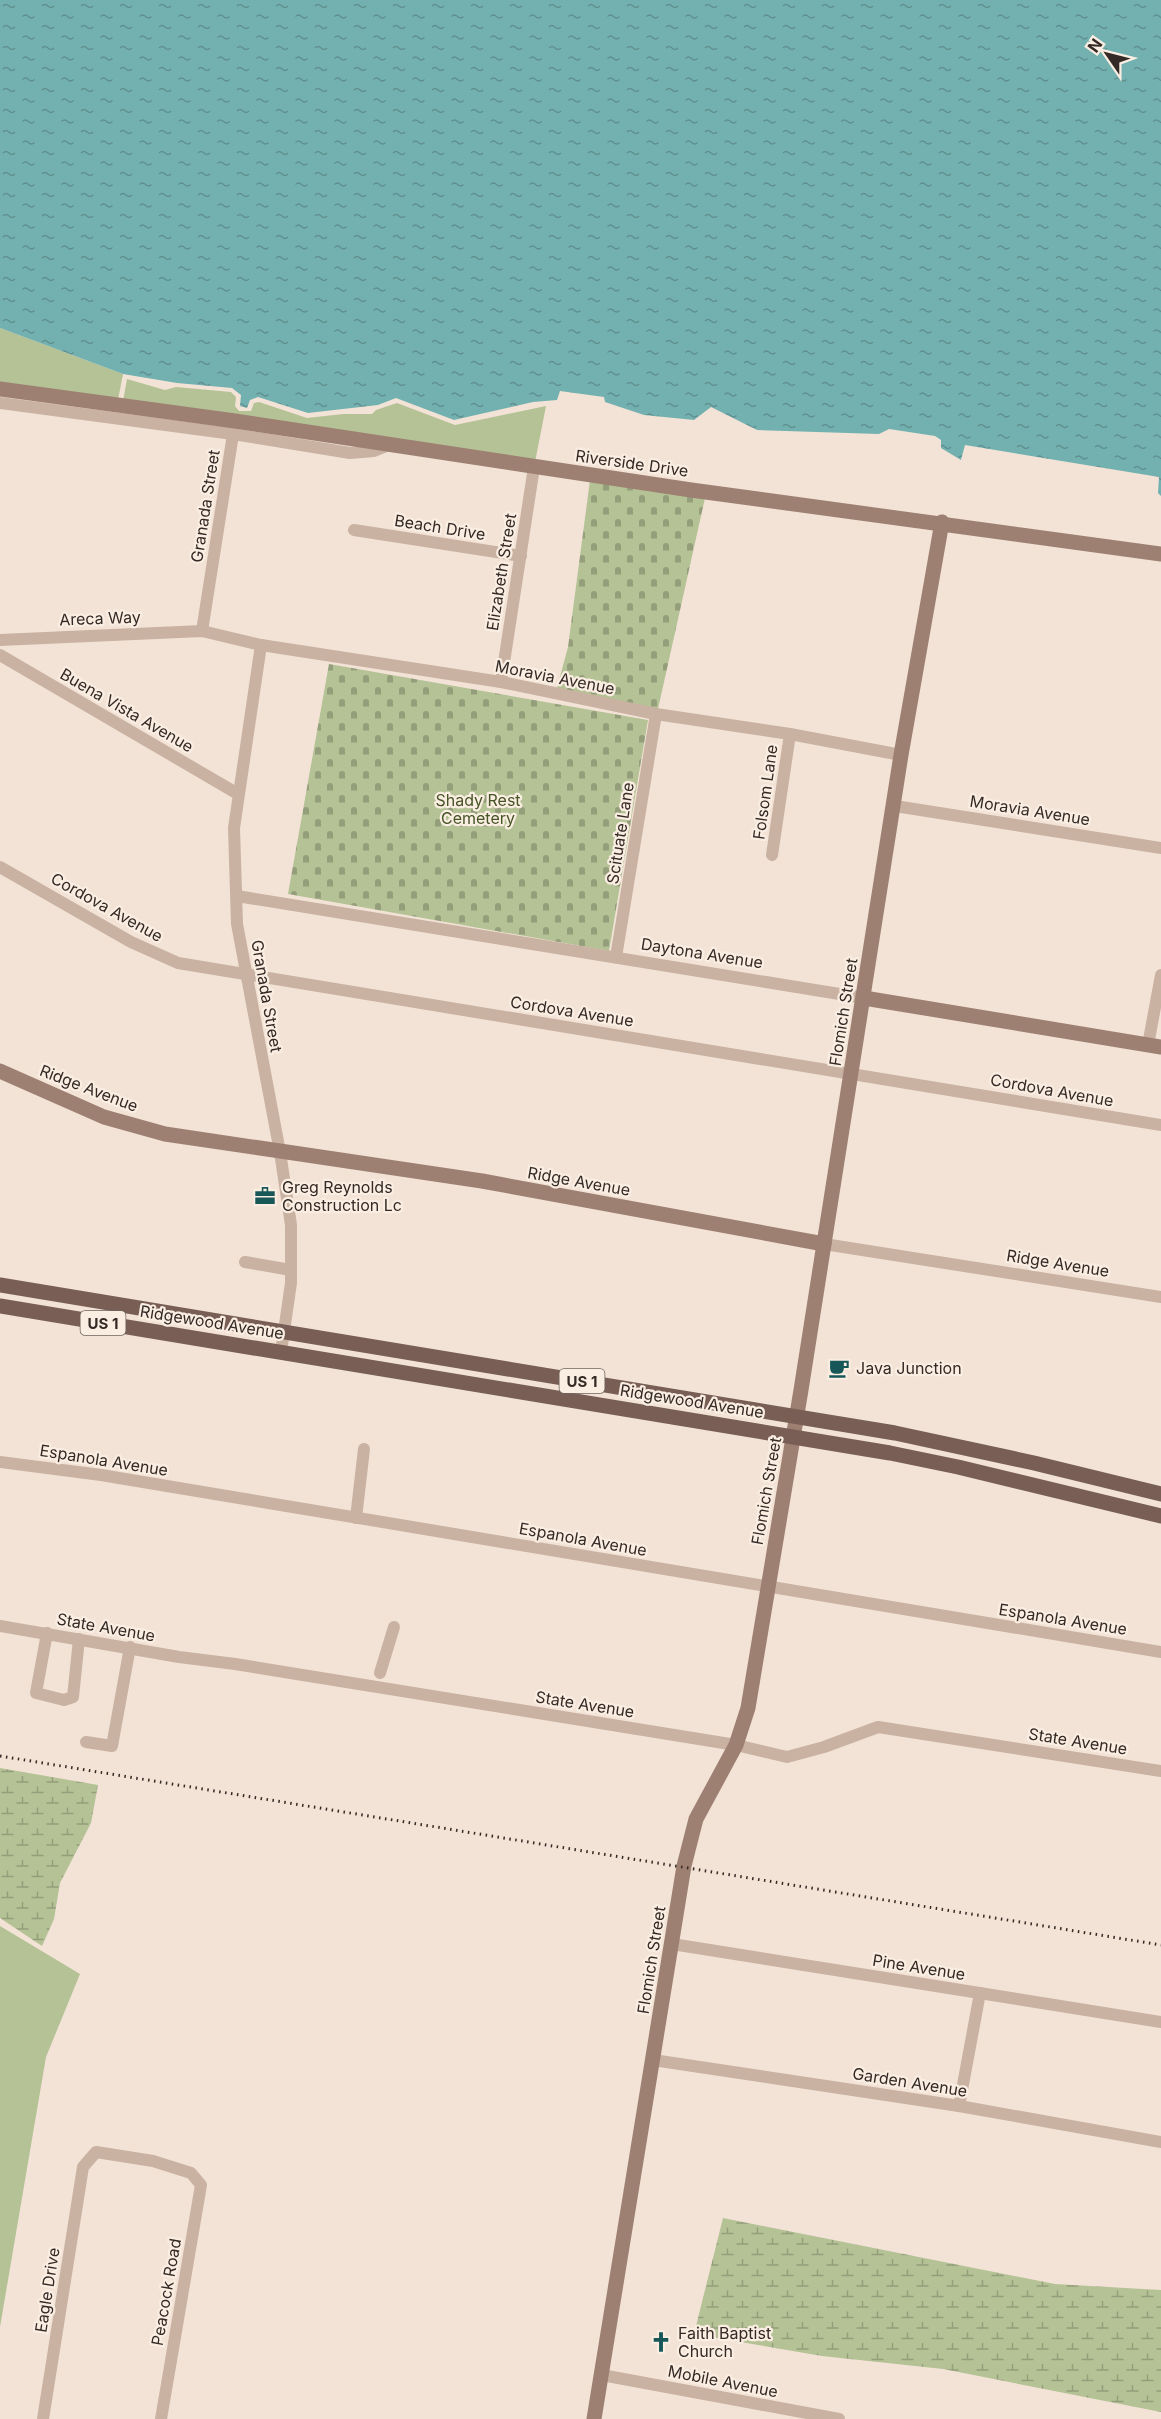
<svg xmlns="http://www.w3.org/2000/svg" width="1161" height="2419" viewBox="0 0 1161 2419" font-family="Inter,sans-serif">
<style>
.green{fill:#b5c296}
.wetland{fill:url(#wetland-marsh)}
.cemetery{fill:url(#cemetery-stones)}
.water{fill:url(#water-ripples)}
.lines{fill:none;stroke-linecap:round;stroke-linejoin:round}
.street{stroke:#cab2a2;stroke-width:12}
.secondary{stroke:#9e8073;stroke-width:15}
.primary{stroke:#785e55;stroke-width:15}
.rail{stroke:#342925;stroke-width:3;stroke-dasharray:1.5 4.5;stroke-linecap:butt}
.labels{text-anchor:middle;dominant-baseline:central;stroke-width:4.5;stroke-linejoin:round;paint-order:stroke}
.shield{fill:#faeee2;stroke:#6f645e;stroke-width:1.5}
.shield-label{font-size:15px;font-weight:bold;fill:#342925}
.street-label{font-size:16px;fill:#342925;stroke:#faeee2}
.park-label{font-size:16px;fill:#465427;stroke:#faeee2}
.poi-label{font-size:16px;fill:#342925;stroke:#faeee2;text-anchor:start}
</style>
<defs>
<pattern id="wetland-marsh" width="20" height="14" patternUnits="userSpaceOnUse" patternTransform="scale(1.5)"><rect width="20" height="14" fill="#b5c296"/><path d="M1 5h8M5 5V1M11 12h8M15 12V8" fill="none" stroke="#949e7a"/></pattern>
<pattern id="cemetery-stones" width="16" height="16" patternUnits="userSpaceOnUse" patternTransform="scale(1.5)"><rect width="16" height="16" fill="#b5c296"/><path d="M2 7V4a2 2 0 0 1 4 0v3zM10 15v-3a2 2 0 0 1 4 0v3z" fill="#949e7a"/></pattern>
<pattern id="water-ripples" width="26" height="14" patternUnits="userSpaceOnUse" patternTransform="scale(1.5)"><rect width="26" height="14" fill="#73b1b0"/><path d="M2 4q2-2 4 0t4 0M15 11q2-2 4 0t4 0" fill="none" stroke="#5f908f"/></pattern>
</defs>
<rect width="100%" height="100%" fill="#f2e3d6"/>
<g class="green">
<polygon points="0,328 123,374 117,405 0,389"/>
<polygon points="127,379 165,390 176,387 231,392 236,397 235,406 239,411 251,411 254,403 259,402 307,418 343,414 372,414 376,410 397,403 455,425 546,406 535,462 123,401"/>
<polygon points="0,1926 80,1974 46,2057 0,2327"/>
</g>
<g class="wetland">
<polygon points="0,1768 98,1785 91,1823 60,1883 54,1919 42,1946 0,1918"/>
<polygon points="723,2218 1055,2284 1161,2290 1161,2412 943,2369 822,2356 694,2334"/>
</g>
<g class="cemetery">
<polygon points="590,480 705,498 658,709 557,688 568,647"/>
<polygon points="329,664 648,720 609,951 288,894"/>
</g>
<polygon class="water" points="0,0 1161,0 1161,496 1158,493 1159,477 965,445 961,460 941,448 941,440 935,436 889,429 879,434 757,430 711,407 694,420 644,415 605,402 604,397 560,391 557,400 533,402 454,420 396,398 378,405 308,413 258,397 250,400 247,408 240,406 241,395 232,388 177,383 123,374 0,328"/>
<g class="lines">
<g class="street">
<polyline points="0,403 233,434 350,453 374,451 389,445"/>
<polyline points="354,530 521,556"/>
<polyline points="202,631 234,428"/>
<polyline points="0,640 202,631 261,645 501,682 656,714 790,734 901,755"/>
<polyline points="261,645 234,828 237,924 280,1152 291,1225 291,1283 281,1352"/>
<polyline points="0,655 238,794"/>
<polyline points="501,682 534,467"/>
<polyline points="895,806 1161,848"/>
<polyline points="772,855 790,734"/>
<polyline points="0,867 131,942 178,963 1161,1125"/>
<polyline points="237,896 864,998"/>
<polyline points="616,957 656,714"/>
<polyline points="1148,1045 1161,975"/>
<polyline points="824,1244 1161,1297"/>
<polyline points="245,1262 291,1270"/>
<polyline points="0,1462 101,1475 1161,1652"/>
<polyline points="356,1518 364,1449"/>
<polyline points="0,1626 179,1657 235,1664 736,1745 787,1757 824,1747 878,1727 1161,1771"/>
<polyline points="47,1633 36,1693 64,1700 73,1697 79,1639"/>
<polyline points="380,1673 394,1627"/>
<polyline points="86,1742 112,1746 130,1647"/>
<polyline points="672,1944 1161,2022"/>
<polyline points="653,2060 959,2106 1161,2142"/>
<polyline points="959,2106 980,1993"/>
<polyline points="602,2375 839,2419"/>
<polyline points="43,2419 83,2167 96,2152 153,2161 191,2173 201,2185 161,2419"/>
</g>
<g class="secondary">
<polyline points="0,389 235,421 691,490 1161,554"/>
<polyline points="864,998 1161,1047"/>
<polyline points="0,1071 104,1117 165,1134 482,1181 824,1244"/>
<polyline points="594,2419 684,1866 696,1819 736,1745 748,1708 801,1390 901,755 942,522"/>
</g>
<g class="primary">
<polyline points="0,1285 895,1433 1034,1463 1161,1494"/>
<polyline points="0,1306 890,1453 958,1467 1161,1516"/>
</g>
<polyline class="rail" points="0,1756 1161,1945"/>
</g>
<defs>
<g id="office-bare" transform="scale(1.62)"><path d="M-6-3h4V-5.5h4V-3h4V5H-6ZM-1-4.5V-3h2v-1.5ZM-6 0V1H6V0Z" fill="#185758" stroke="#faeee2" stroke-width="2.5" paint-order="stroke"/></g>
<g id="cafe-bare" transform="scale(1.62)"><path d="M-5.5-4.5H6V0H3Q3 3.5 0 3.5H-2.5Q-5.5 3.5-5.5 0ZM3-3.2v2h1.7v-2ZM-6 4.5H4V6H-6Z" fill="#185758" stroke="#faeee2" stroke-width="2.5" paint-order="stroke"/></g>
<g id="church-bare" transform="scale(1.62)"><path d="M-1.2-6h2.4v3.5h3.3v2.4h-3.3V6h-2.4V-.1h-3.3v-2.4h3.3Z" fill="#185758" stroke="#faeee2" stroke-width="2.5" paint-order="stroke"/></g>
</defs>
<g fill-rule="evenodd">
<use href="#office-bare" x="265" y="1196"/>
<use href="#cafe-bare" x="839" y="1368"/>
<use href="#church-bare" x="661" y="2342"/>
</g>
<g class="labels">
<g class="shield">
<rect x="80.5" y="1311" width="45" height="24" rx="4.5"/>
<rect x="559.5" y="1369" width="45" height="24" rx="4.5"/>
</g>
<g class="shield-label">
<text x="103" y="1323">US 1</text>
<text x="582" y="1381">US 1</text>
</g>
<g class="street-label">
<text transform="translate(632 463) rotate(8)">Riverside Drive</text>
<text transform="translate(205 506) rotate(-81)">Granada Street</text>
<text transform="translate(440 527) rotate(9)">Beach Drive</text>
<text transform="translate(501 572) rotate(-81)">Elizabeth Street</text>
<text transform="translate(100 618) rotate(-2)">Areca Way</text>
<text transform="translate(555 677) rotate(11)">Moravia Avenue</text>
<text transform="translate(127 710) rotate(30)">Buena Vista Avenue</text>
<text transform="translate(765 792) rotate(-82)">Folsom Lane</text>
<text transform="translate(1030 810) rotate(9)">Moravia Avenue</text>
<text transform="translate(620 833) rotate(-81)">Scituate Lane</text>
<text transform="translate(107 907) rotate(29)">Cordova Avenue</text>
<text transform="translate(702 953) rotate(9)">Daytona Avenue</text>
<text transform="translate(267 996) rotate(80)">Granada Street</text>
<text transform="translate(572 1011) rotate(9)">Cordova Avenue</text>
<text transform="translate(843 1012) rotate(-81)">Flomich Street</text>
<text transform="translate(89 1088) rotate(21)">Ridge Avenue</text>
<text transform="translate(1052 1090) rotate(10)">Cordova Avenue</text>
<text transform="translate(579 1181) rotate(10)">Ridge Avenue</text>
<text transform="translate(1058 1263) rotate(9)">Ridge Avenue</text>
<text transform="translate(212 1322) rotate(9)">Ridgewood Avenue</text>
<text transform="translate(692 1401) rotate(9)">Ridgewood Avenue</text>
<text transform="translate(104 1460) rotate(9)">Espanola Avenue</text>
<text transform="translate(766 1491) rotate(-80)">Flomich Street</text>
<text transform="translate(583 1539) rotate(10)">Espanola Avenue</text>
<text transform="translate(1063 1619) rotate(9)">Espanola Avenue</text>
<text transform="translate(106 1627) rotate(10)">State Avenue</text>
<text transform="translate(585 1704) rotate(9)">State Avenue</text>
<text transform="translate(1078 1741) rotate(9)">State Avenue</text>
<text transform="translate(651 1960) rotate(-81)">Flomich Street</text>
<text transform="translate(919 1967) rotate(9)">Pine Avenue</text>
<text transform="translate(910 2082) rotate(9)">Garden Avenue</text>
<text transform="translate(47 2290) rotate(-81)">Eagle Drive</text>
<text transform="translate(166 2292) rotate(-80)">Peacock Road</text>
<text transform="translate(723 2381) rotate(11)">Mobile Avenue</text>
</g>
<g class="park-label">
<text x="478" y="800">Shady Rest<tspan x="478" dy="18">Cemetery</tspan></text>
</g>
<g class="poi-label">
<text x="282" y="1187">Greg Reynolds<tspan x="282" dy="18">Construction Lc</tspan></text>
<text x="856" y="1368">Java Junction</text>
<text x="678" y="2333">Faith Baptist<tspan x="678" dy="18">Church</tspan></text>
</g>
</g>
<g transform="translate(1107 54) rotate(305)" stroke="#faeee2" stroke-width="4.5" paint-order="stroke">
<path d="M0-4.5L10 22L0 15L-10 22Z" fill="#342925"/>
<text y="-9" font-size="16" font-weight="bold" text-anchor="middle" fill="#342925">N</text>
</g>
</svg>
